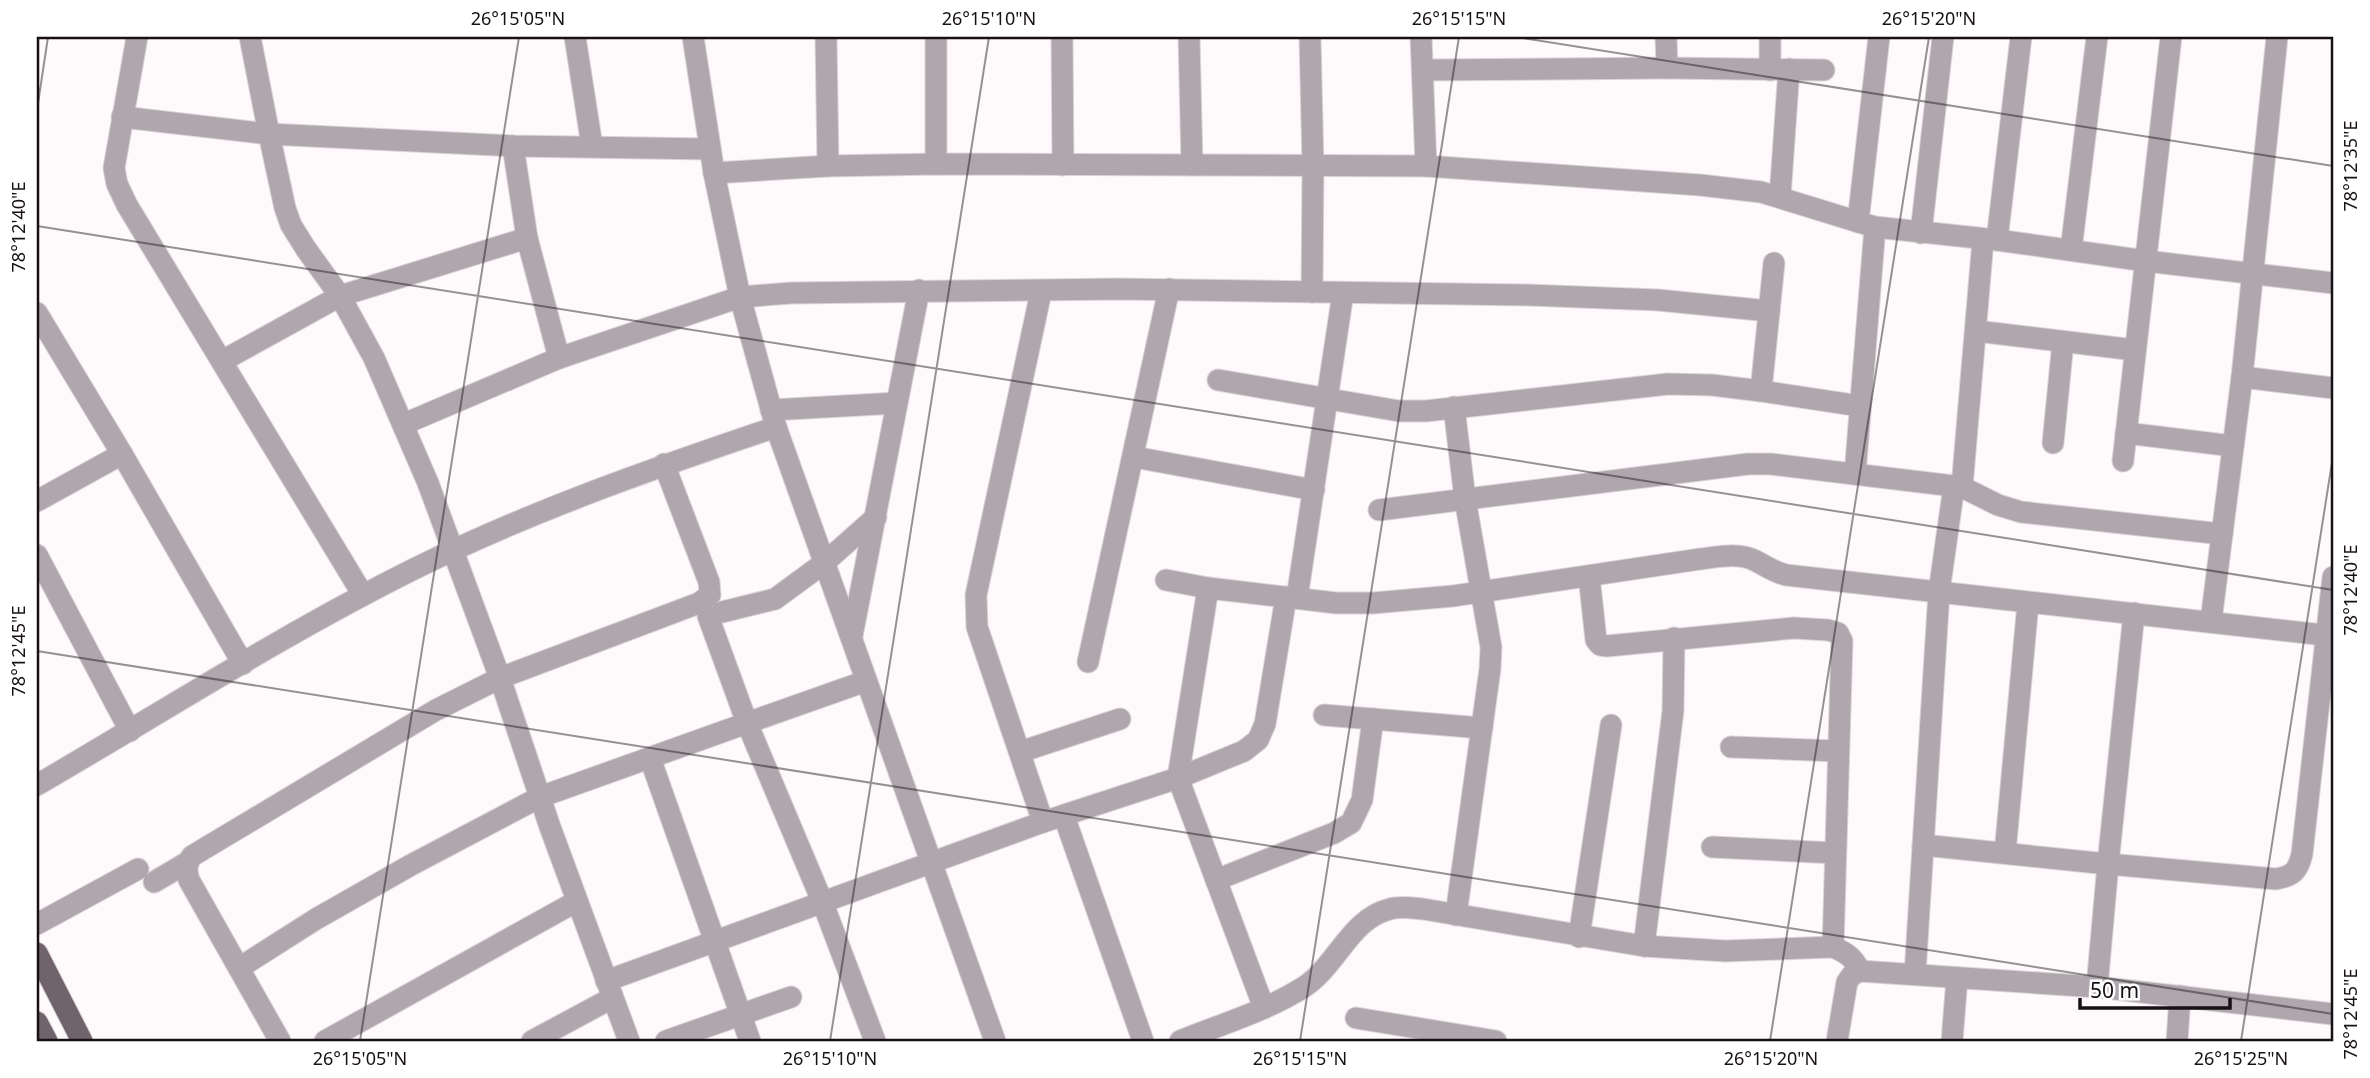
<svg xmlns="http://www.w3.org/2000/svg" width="2370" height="1078" viewBox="0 0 2370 1078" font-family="'Noto Sans',sans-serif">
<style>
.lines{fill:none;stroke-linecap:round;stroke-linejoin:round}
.minor-casing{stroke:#d9d5d7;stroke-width:23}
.major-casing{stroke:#d9d5d7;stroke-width:23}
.minor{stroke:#afa7ad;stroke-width:21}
.major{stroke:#70636c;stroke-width:21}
.ticks{fill:none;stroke:#171115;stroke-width:2;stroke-opacity:0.45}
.neatline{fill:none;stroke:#171115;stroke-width:2.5}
.ticks-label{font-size:18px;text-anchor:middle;fill:#171115}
</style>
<rect width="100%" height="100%" fill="#fefafc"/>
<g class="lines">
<g class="minor-casing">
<g id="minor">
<polyline points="137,37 114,168 117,184 127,205 363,595"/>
<path d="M250,37L269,134L285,208L291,225L306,249L340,296L374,358L428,483L500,678L436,710L192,856C186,864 186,870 189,880L280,1041"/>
<polyline points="575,37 592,146"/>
<polyline points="693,37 714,173 740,297 776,427 995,1041"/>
<polyline points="826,37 828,166"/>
<polyline points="936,37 936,164"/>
<polyline points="1062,37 1063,165"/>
<polyline points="1189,37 1192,165"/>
<polyline points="1310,37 1313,166 1312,292"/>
<polyline points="1421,37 1426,166"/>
<polyline points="1770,37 1770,70"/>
<polyline points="1667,68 1824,70"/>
<polyline points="1423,70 1667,68 1666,37"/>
<polyline points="122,117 269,134 513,146 710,149"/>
<polyline points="513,146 527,238 559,358"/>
<polyline points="714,173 828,166 936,164 1426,166 1700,185 1761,192 1875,227 1997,240 2146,261 2333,283"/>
<polyline points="1780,197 1789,69"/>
<polyline points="1858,222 1879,37"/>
<polyline points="1921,233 1943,37"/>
<polyline points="1997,240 2021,37"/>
<polyline points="2071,250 2097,37"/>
<polyline points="1041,292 976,595 977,627 1043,822"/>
<polyline points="37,313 122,454 243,664"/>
<polyline points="1976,331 2135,350"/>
<polyline points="222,361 340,296 527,238"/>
<polyline points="2242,377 2333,388"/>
<polyline points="1218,380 1399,411 1426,411 1668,384 1712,385 1761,391 1860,406"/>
<polyline points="1761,391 1774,263"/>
<polyline points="1454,407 1465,499 1491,647 1490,669 1456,915"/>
<polyline points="771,410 897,403"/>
<polyline points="404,424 559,358 740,297 791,293 1119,289 1528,295 1658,300 1769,311"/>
<polyline points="2126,433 2233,446"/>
<polyline points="2053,443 2063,342"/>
<polyline points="1134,457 1314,490"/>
<polyline points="2123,461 2171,37"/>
<polyline points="1855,474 1875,227"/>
<polyline points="1962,487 1983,240"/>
<polyline points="37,501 122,454"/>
<polyline points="1379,510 1748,464 1771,464 1962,487 1998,505 2021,512 2222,534"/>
<polyline points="37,555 130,731"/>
<polyline points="1589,576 1596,640 1600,645 1607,646 1794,628 1828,630 1838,633 1842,641 1833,947"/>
<path d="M1166,580L1208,588L1336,603H1373L1453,596L1700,559C1718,557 1739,552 1756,561C1766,566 1774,572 1786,575L2333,636"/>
<polyline points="1208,588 1178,778 1264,1008"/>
<polyline points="1297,598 1343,293"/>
<polyline points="722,612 775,599 824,563 876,517"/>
<path d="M2134,613L2108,864L2276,879C2293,876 2298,871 2302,854L2333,577"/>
<polyline points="2211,621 2242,377 2277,37"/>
<polyline points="852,636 919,290"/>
<polyline points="1088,662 1169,289"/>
<polyline points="866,681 747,723 822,901 875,1041"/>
<polyline points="1324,715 1482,728"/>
<polyline points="1731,747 1837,751"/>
<polyline points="1020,752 1120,719"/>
<polyline points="650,758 750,1041"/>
<path d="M37,785C161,713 282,635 410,571C528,512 651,469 776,427"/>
<polyline points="1064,816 1143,1041"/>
<polyline points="1923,845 2108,864 2097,987"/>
<polyline points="1712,847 1835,853"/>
<polyline points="2005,853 2028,603"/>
<polyline points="1216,880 1334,833 1351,823 1362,800 1373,719"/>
<polyline points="154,882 188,862"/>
<polyline points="37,924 138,869"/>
<polyline points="1579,937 1611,725"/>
<polyline points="1644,946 1673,711 1674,638"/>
<polyline points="239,968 316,919 411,865 540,797 747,723 708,616"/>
<polyline points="1915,974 1939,592 1954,486"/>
<polyline points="606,981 1043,822 1178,778 1244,751 1258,740 1265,724 1286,597"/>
<polyline points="1356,1018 1496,1041"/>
<polyline points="325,1041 577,901"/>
<polyline points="532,1041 612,998"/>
<polyline points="629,1041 550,827 500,678 699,603 710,595 709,582 664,464"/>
<polyline points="666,1041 791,997"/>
<path d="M1180,1041C1222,1024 1266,1011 1304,987C1337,965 1351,918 1390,909C1400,906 1412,908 1423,909L1644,946L1725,951L1833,947C1847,953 1853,957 1860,971"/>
<polyline points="1837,1041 1847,982 1852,975 1860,971 2097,987 2333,1014"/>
<polyline points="1952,1041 1957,978"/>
<polyline points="2177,1041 2180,996"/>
</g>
</g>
<g class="major-casing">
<g id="major">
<polyline points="37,953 82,1041"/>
<polyline points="37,1022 47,1041"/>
</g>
</g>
<use href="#minor" class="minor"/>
<use href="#major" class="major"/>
</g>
<path class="ticks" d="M1516,37L2333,166M37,110L48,37M37,226L2333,590M37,651L2333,1014M360,1041L519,37M830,1041L989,37M1300,1041L1459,37M1770,1041L1929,37M2241,1041L2333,456"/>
<rect width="2370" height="1078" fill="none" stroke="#ffffff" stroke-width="77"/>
<path d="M2080 998v10h150v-10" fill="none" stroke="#171115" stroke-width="3.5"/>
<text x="2090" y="998" font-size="21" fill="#171115" stroke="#ffffff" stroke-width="5" paint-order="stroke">50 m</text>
<rect x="38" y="38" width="2294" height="1002" class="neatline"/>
<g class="ticks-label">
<text x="518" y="25">26°15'05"N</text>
<text x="989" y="25">26°15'10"N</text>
<text x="1459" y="25">26°15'15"N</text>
<text x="1929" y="25">26°15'20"N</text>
<text transform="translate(2351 166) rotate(-90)" y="6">78°12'35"E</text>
<text transform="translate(19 227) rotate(-90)" y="6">78°12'40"E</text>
<text transform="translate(2351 590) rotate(-90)" y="6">78°12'40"E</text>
<text transform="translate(19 651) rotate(-90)" y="6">78°12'45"E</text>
<text transform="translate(2351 1014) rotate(-90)" y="6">78°12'45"E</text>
<text x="360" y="1065">26°15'05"N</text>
<text x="830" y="1065">26°15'10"N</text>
<text x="1300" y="1065">26°15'15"N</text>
<text x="1771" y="1065">26°15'20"N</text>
<text x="2241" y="1065">26°15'25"N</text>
</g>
</svg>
